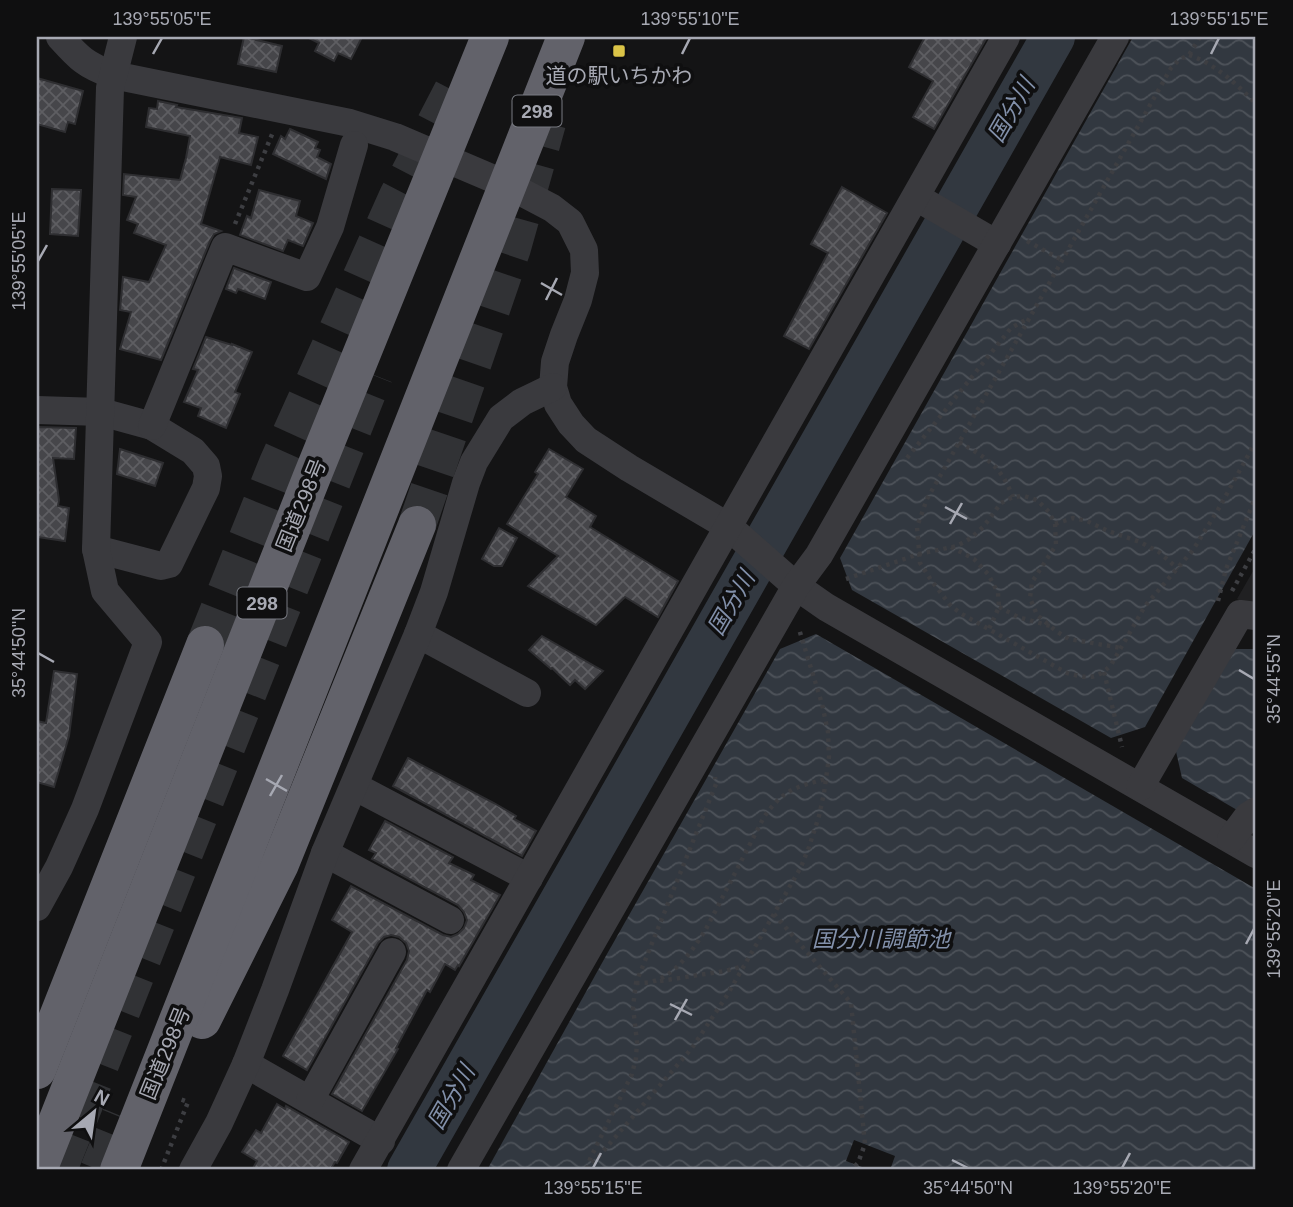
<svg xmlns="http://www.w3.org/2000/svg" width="1293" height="1207" viewBox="0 0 1293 1207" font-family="Helvetica,'Noto Sans JP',sans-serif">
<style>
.built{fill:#202022}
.water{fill:url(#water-waves)}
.pier{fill:#141415}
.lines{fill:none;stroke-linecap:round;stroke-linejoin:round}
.river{stroke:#323840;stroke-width:44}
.building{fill:url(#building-cross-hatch);stroke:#2e2e31;stroke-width:2}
.highway-tunnel{stroke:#313235;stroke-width:38;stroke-dasharray:38 19;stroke-linecap:butt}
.path{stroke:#3d3e42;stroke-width:4.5;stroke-dasharray:3.5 5;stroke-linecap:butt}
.minor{stroke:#3a3a3e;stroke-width:28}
.highway{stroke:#62626a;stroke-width:38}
.ticks{fill:none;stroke:#a7a9b3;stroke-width:2.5}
.poi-dot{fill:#dac347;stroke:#0f0f10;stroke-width:2.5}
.labels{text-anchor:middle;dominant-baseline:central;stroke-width:7;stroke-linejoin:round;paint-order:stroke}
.shield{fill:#0f0f10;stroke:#797b82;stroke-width:2}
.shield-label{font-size:19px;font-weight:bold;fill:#a7a9b3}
.poi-label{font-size:21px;fill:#a7a9b3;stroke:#0f0f10}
.street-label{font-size:21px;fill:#a7a9b3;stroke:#0f0f10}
.water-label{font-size:23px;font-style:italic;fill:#8290aa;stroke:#0f0f10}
.neatline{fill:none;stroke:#a7a9b3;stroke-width:2.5}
.ticks-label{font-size:18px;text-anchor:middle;fill:#a7a9b3}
</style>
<defs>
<pattern id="water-waves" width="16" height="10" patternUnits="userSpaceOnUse" patternTransform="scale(1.75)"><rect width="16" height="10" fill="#323840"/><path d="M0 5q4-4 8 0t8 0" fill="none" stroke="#4d5259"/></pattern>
<pattern id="building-cross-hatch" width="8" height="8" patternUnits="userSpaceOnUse" patternTransform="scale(1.75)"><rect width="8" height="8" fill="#46464a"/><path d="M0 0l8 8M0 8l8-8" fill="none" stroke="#5e5e62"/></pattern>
</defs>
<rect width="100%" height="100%" fill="#141415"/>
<polygon class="built" points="1256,566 1256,610 1237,599"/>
<g class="water">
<polygon points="1133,37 1256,37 1256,529 1145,727 1111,738 852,590 840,558"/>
<polygon points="816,634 1256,889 1256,1170 487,1170 607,954 780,649"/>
<polygon points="1231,649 1256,649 1256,821 1182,778 1175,747"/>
</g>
<polygon class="pier" points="854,1140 895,1156 890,1170 870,1170 846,1161"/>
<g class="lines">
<polyline class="river" points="409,1170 1053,37"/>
</g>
<g class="building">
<polygon points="244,37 282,46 276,72 238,64"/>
<polygon points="307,37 362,37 351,59 338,53 334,61 315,51 319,43"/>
<polygon points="925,37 987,37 934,129 913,117 933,81 909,67"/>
<polygon points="37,78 83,91 75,124 68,122 65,132 37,124"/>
<polygon points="158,101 177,105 176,107 242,118 239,133 258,137 251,165 220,157 201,224 221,231 214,234 210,241 161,360 120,349 131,312 120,310 123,277 149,282 166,245 134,233 138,224 127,220 136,197 123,195 124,174 180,180 186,158 190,136 146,127 149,108 157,109"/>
<polygon points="290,129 318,142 315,148 320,150 317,157 331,164 326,179 273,154 281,136 285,139"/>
<polygon points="842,187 887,213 809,349 784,336 828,253 811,244"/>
<polygon points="52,189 81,190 78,236 50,234"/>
<polygon points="259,190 300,201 296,216 313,223 303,246 288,240 283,251 240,235 247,216 251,218"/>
<polygon points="234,268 271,282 265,299 238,289 236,293 226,289"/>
<polygon points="206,337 232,345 232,344 252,352 235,392 240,394 226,428 198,416 201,408 184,402 198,370 193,369"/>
<polygon points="37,427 76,428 74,459 53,458 59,500 58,506 69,508 65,541 37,537"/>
<polygon points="120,449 163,463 155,486 117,474"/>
<polygon points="549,449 583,469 566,497 596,516 590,527 678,581 658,617 625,597 596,625 528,586 558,556 507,524 538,474 535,472"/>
<polygon points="499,528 517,538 502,566 494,566 482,559"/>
<polygon points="542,636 603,671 585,689 575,680 570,685 552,668 551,669 529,650"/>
<polygon points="54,671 77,674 69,736 54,787 37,782 37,721 46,723"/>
<polygon points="408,758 494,803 516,816 514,819 536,831 522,856 393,786"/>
<polygon points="385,821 453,857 449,863 474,875 471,880 500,895 459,966 458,965 455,970 445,964 430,992 427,990 396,1048 398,1049 362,1111 332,1094 407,960 409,951 406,943 399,937 391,935 384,937 378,943 307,1070 283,1056 352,932 332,920 351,886 443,935 451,937 458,934 464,928 467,920 464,912 458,905 372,859 376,853 369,850"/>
<polygon points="277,1104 285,1109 286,1106 349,1142 337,1163 335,1162 330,1170 252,1170 257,1161 242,1152 256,1130 261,1133"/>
</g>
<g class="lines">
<g class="highway-tunnel">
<polyline points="417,525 512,248 547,123"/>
<polyline points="205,645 278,463 398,196 454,88"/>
<polyline points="58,1170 374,375"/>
<polyline points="99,1170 121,1116"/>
</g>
<g class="path">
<path d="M1200,37L1189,55L1180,59L1171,68L927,499L917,527L920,563L931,580L950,605L960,613L1067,673C1087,678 1095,681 1111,665L1145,606L1193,550L1219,508L1256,441"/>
<path d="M1189,55C1215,64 1237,84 1256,104"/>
<polyline points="235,224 273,132"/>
<polyline points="1027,241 1062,260"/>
<path d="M959,442C988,459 1000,465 1013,497"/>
<polyline points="907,458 1011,328 1029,318"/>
<polyline points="1055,524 1073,518 1087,521 1108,531 1140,542 1159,552 1178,569"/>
<polyline points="951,547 974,559 988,574 998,593 999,607 989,629"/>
<polyline points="846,579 919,554 957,546 971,538 984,526 1001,503 1013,497 1024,496 1037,500 1049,512 1055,524 1056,545 1032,582 1030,598 1037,615 1056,631 1069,639 1121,648"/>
<polyline points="1232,591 1256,548"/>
<polyline points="1218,601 1226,569 1256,496"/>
<polyline points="999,607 1018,617 1050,626"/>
<polyline points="1104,672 1122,747"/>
<polyline points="774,914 851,1003 865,1144 858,1163 851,1170"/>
<polyline points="660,981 725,971 744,966"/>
<path d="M636,983C642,983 648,983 654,981C677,974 694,948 706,929L764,817C783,790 795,787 826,779"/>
<polyline points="587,1169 590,1159 632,1074 636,1058 637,1042 633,1007 636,983 716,784 715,777"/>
<polyline points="161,1170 188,1102 180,1099"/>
<polyline points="587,1170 692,1048 726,997 801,867 809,847 819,816 824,793 829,757 828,732 822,704 799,629"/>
</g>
<g class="minor">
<path d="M60,37C79,58 85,65 113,75L350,123L395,137L508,185L552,208L570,222L584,250L585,273L578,300L564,335L555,362L553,387L558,404L571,424L586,440L629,468L729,527L796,586L826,607L1256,854"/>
<polyline points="916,197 997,244"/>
<polyline points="37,410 101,412 152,426 193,451 206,466 208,476 206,488 169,564 161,566 96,549"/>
<polyline points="152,426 225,247 307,277 330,227 354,145"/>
<polyline points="418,634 527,693"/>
<polyline points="354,786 529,878"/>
<polyline points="1140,787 1240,614 1256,616"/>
<polyline points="1231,839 1248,816 1256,811"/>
<polyline points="325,853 450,920"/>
<polyline points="37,907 59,867 85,809 148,642 105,591 96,549 110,88 123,37"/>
<polyline points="246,1064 381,1141"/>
<polyline points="310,1100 392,952"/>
<polyline points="193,1170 219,1123 246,1064 275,990 325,853 418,634 434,592 466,483 474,462 501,418 522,402 553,387"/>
<polyline points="363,1170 1006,37"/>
<polyline points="461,1170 796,586 819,555 1115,37"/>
</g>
<g class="highway">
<polyline points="202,1020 280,864 417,525"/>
<polyline points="37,1070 205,645"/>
<polyline points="38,1170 311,479 490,37"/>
<polyline points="119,1170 566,37"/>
</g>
</g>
<path class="ticks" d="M153,54L162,38M682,54L690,38M1211,54L1219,38M38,261L47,245M541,283L562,295M546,300L557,278M945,507L967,519M950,524L962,503M38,653L54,662M1239,670L1254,679M266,779L287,791M270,796L282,775M1246,944L1254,929M670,1004L692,1015M675,1020L687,999M952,1160L968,1168M593,1168L601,1153M1122,1168L1130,1153"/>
<rect class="poi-dot" x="612" y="44" width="14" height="14" rx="3.5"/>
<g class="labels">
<g class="shield">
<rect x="512.5" y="95.5" width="49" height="31" rx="5"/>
<rect x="237.5" y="587.5" width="49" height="31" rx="5"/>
</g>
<g class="shield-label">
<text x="537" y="111">298</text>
<text x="262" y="603">298</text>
</g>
<g class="poi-label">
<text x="619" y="75">道の駅いちかわ</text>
</g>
<g class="street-label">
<text transform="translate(301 505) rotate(-68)">国道298号</text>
<text transform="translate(165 1053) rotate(-68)">国道298号</text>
</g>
<g class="water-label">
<text transform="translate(1011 110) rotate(-60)">国分川</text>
<text transform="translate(731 603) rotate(-60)">国分川</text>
<text x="881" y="939">国分川調節池</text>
<text transform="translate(451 1097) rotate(-60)">国分川</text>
</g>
</g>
<rect width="1293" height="1207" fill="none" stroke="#0f0f10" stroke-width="77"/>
<g transform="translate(94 1112) rotate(29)" stroke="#0f0f10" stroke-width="5" paint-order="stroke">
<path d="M0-5L12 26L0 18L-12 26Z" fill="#a7a9b3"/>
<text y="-10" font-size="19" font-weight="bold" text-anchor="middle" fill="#a7a9b3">N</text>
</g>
<rect x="38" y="38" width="1216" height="1130" class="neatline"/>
<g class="ticks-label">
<text x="162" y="25">139°55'05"E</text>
<text x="690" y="25">139°55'10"E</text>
<text x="1219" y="25">139°55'15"E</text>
<text transform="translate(19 261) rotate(-90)" y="6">139°55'05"E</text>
<text transform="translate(19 653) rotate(-90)" y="6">35°44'50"N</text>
<text transform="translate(1274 679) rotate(-90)" y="6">35°44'55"N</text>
<text transform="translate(1274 929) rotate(-90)" y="6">139°55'20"E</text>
<text x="593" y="1194">139°55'15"E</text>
<text x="968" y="1194">35°44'50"N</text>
<text x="1122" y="1194">139°55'20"E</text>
</g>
</svg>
